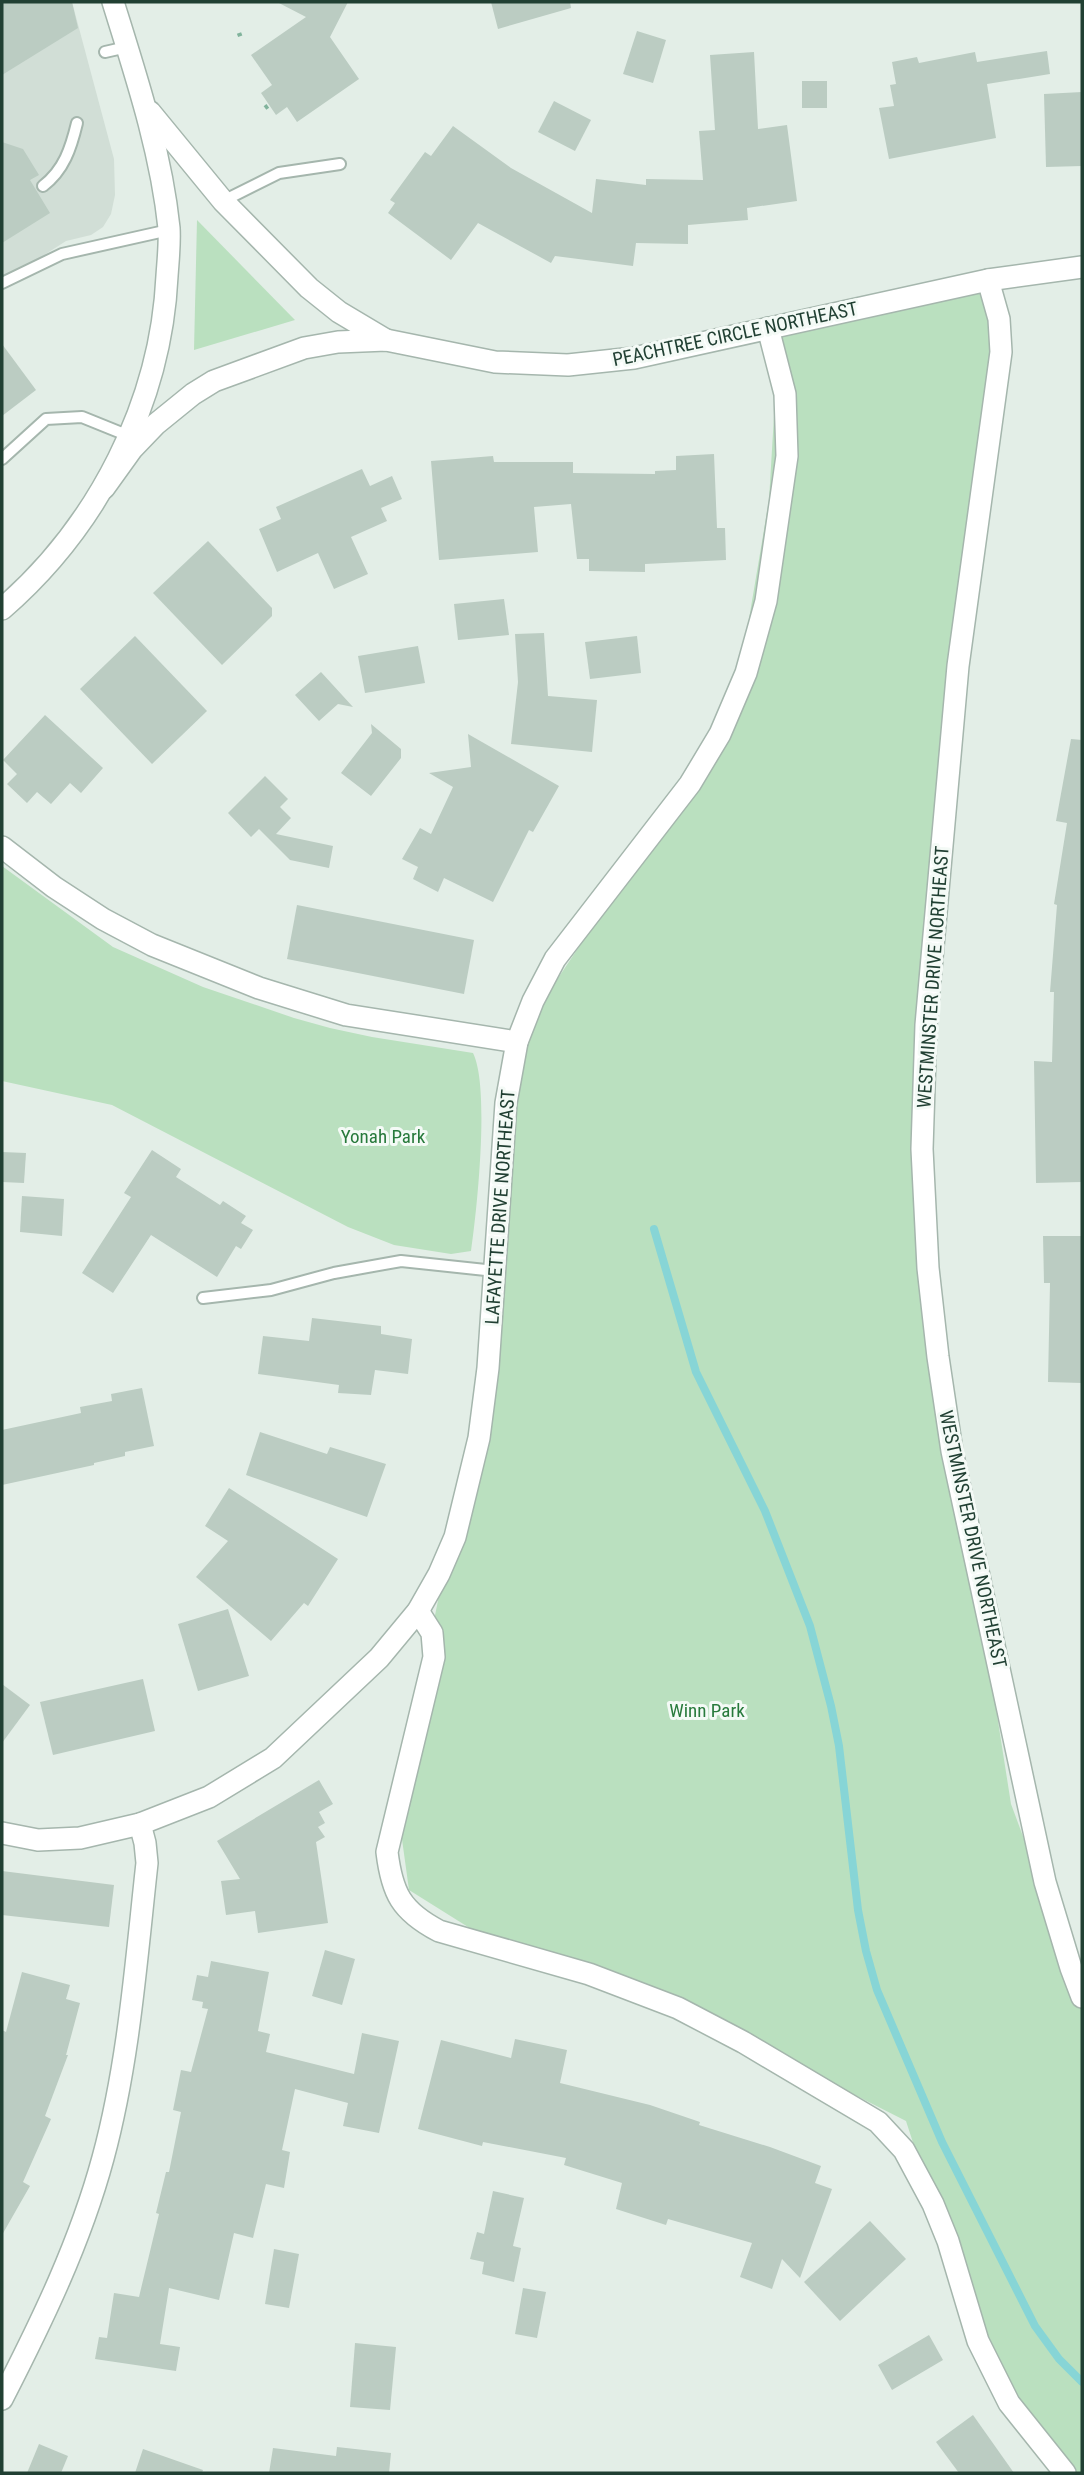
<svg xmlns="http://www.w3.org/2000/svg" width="1084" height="2475" viewBox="0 0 1084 2475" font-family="'Roboto Condensed',sans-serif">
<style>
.built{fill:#d1ded6}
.green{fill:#bae0bf}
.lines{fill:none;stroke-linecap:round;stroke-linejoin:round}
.stream{stroke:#87d5d6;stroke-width:8}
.building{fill:#bbccc2}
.service-casing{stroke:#a5b6ad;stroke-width:14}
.minor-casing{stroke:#a5b6ad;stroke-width:24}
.path{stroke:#81b39c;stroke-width:4.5;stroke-dasharray:3.5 5;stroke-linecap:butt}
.service{stroke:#fff;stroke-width:10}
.minor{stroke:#fff;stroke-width:21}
.labels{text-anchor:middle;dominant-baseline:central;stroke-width:6;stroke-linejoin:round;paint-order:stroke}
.street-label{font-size:19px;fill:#214033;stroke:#f4faf6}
.park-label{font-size:19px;fill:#287a3c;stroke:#f4faf6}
</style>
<rect width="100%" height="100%" fill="#e3eee7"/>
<polygon class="built" points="2,2 72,2 114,159 115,195 111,214 103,227 91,235 66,241 2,282"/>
<g class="green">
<polygon points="197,220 295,320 194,350"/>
<polygon points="981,283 994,351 916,1106 951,1422 1011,1804 1082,1995 1082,2473 1071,2473 994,2392 906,2121 680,2006 492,1942 409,1890 397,1803 477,1408 520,1035 617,890 738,684 769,500 780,314"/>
<path d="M2,866L113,947L203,987L294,1018L330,1028L372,1037L473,1053C490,1087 477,1210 471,1251L451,1254L394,1245L348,1227L112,1105L2,1081Z"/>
</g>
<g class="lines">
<polyline class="stream" points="654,1229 696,1372 765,1511 810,1626 831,1706 839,1746 858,1910 866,1951 877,1990 942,2142 1035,2326 1059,2359 1082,2382"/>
</g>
<g class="building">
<polygon points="2,2 72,2 78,28 2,75"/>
<polygon points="277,2 348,2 330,37 359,79 297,122 287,107 276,115 261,93 272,85 251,55 306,17"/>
<polygon points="491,2 570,2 571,8 498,29"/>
<polygon points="637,31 666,40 653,83 623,74"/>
<polygon points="1047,51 1050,74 987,84 996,138 889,159 879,108 894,106 890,85 896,84 892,62 917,57 919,63 975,52 977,62"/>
<polygon points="754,52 758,129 787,125 797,201 747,208 748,220 688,225 688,244 636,243 633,266 555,256 551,263 478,223 451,260 388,213 395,203 390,200 425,152 431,156 453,126 511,168 592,213 596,179 646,185 646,179 703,180 699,131 715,130 710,55"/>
<rect x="802" y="81" width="25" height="27"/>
<polygon points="1082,92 1082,166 1046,167 1044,94"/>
<polygon points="554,101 591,120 575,151 538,132"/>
<polygon points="2,142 23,149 39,175 30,180 50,213 2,243"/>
<polygon points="2,344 36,390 2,416"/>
<polygon points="714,454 717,528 725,528 726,560 645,564 645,572 589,571 589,559 577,559 571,504 534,507 538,552 439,560 431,461 493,456 494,462 573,462 573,473 655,474 655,471 676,470 676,456"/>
<polygon points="362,469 370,486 392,476 402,499 381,508 387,521 351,537 368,574 334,589 318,553 277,572 259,529 281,519 276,507"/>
<polygon points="208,541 272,608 272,616 222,665 153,593"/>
<polygon points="504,599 509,635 458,640 454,604"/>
<polygon points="544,633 548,696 597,700 592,752 511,744 518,682 515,634"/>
<polygon points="135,636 207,711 152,764 80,689"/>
<polygon points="637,636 641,673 590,679 585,642"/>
<polygon points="418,646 425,683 365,693 358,656"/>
<polygon points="321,672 353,707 338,704 319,721 295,695"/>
<polygon points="45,715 103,768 81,793 70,783 51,804 37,792 27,803 7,784 17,774 3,760"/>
<polygon points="371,724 401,749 401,758 371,796 341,773 372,733"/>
<polygon points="468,734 559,786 533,832 529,830 493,902 444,878 438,892 413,879 418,867 402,859 420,828 431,834 453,787 429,773 471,767"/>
<polygon points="1071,739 1082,740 1082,1182 1036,1183 1034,1061 1052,1062 1054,992 1050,992 1057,905 1054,904 1067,823 1056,821"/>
<polygon points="265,776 288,799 280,807 291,818 276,834 333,846 329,868 290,860 259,829 251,837 228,813"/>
<polygon points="297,905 474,940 464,994 287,959"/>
<polygon points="152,1150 181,1169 176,1177 220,1205 223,1201 246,1216 241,1223 253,1230 241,1249 236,1246 217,1277 151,1235 113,1293 82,1273 131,1197 124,1193"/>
<polygon points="2,1152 26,1153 24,1183 2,1182"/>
<polygon points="22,1196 64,1199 62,1236 20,1232"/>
<polygon points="1043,1236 1082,1236 1082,1383 1048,1382 1050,1283 1044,1283"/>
<polygon points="312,1318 381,1326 381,1334 412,1339 408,1374 375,1370 371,1395 338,1393 339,1385 258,1374 263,1336 309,1341"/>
<polygon points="142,1388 154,1446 125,1452 125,1456 94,1463 94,1465 2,1485 2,1430 81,1413 80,1407 112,1401 111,1394"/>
<polygon points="260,1432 327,1454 330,1447 386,1464 367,1517 246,1475"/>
<polygon points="229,1488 338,1559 308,1606 304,1603 271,1641 196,1577 228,1541 205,1526"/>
<polygon points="228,1609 249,1676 198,1691 178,1624"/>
<polygon points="143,1679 155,1731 53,1755 40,1702"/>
<polygon points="2,1684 30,1705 2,1743"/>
<polygon points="319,1780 333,1804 319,1812 325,1823 318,1827 325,1837 316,1842 328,1923 258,1933 255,1911 226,1915 221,1881 240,1879 217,1841"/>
<polygon points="2,1871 114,1885 109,1927 2,1915"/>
<polygon points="325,1950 355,1959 342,2005 312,1996"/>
<polygon points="211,1961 269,1972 258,2031 270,2034 266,2052 354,2074 362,2033 399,2041 379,2133 343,2126 348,2103 295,2089 282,2150 290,2152 284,2188 266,2184 253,2238 234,2233 219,2300 169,2288 160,2344 180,2347 176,2371 95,2359 99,2337 107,2338 114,2293 139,2297 159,2214 156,2213 166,2172 169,2172 181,2112 173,2110 181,2070 191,2072 208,2009 202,2008 203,2002 192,2000 197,1975 208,1977"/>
<polygon points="22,1972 70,1985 66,1999 80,2003 66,2055 68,2055 45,2116 51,2119 23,2182 30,2186 2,2235 2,2030 6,2032"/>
<polygon points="515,2039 567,2050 560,2083 650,2105 700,2122 699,2125 770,2147 821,2166 815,2183 832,2189 800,2278 782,2259 772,2289 740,2277 752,2243 668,2219 666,2225 616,2209 622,2183 564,2165 566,2158 483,2142 482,2146 418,2129 441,2040 511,2058"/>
<polygon points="493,2191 524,2198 513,2246 521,2248 514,2282 482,2274 484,2262 470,2259 477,2232 484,2234"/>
<polygon points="870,2221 906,2259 840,2321 804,2282"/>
<polygon points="274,2249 299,2254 289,2308 265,2304"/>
<polygon points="523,2288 546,2292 537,2338 515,2334"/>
<polygon points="929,2335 943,2360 892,2390 878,2365"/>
<polygon points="355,2343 396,2347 390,2410 350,2407"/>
<polygon points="973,2415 1014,2473 959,2473 936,2442"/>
<polygon points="39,2444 68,2456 61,2473 27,2473"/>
<polygon points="337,2447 391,2453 389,2473 269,2473 273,2448 336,2456"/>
<polygon points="143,2449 203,2470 202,2473 135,2473"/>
</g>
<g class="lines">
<g class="service-casing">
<g id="service">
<polyline points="105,52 127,47"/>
<path d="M43,186C64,170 71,148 77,123"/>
<polyline points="223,201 279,173 340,164"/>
<polyline points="2,283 62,254 169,230"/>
<polyline points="2,459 46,419 82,417 129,436"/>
<polyline points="203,1298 271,1290 334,1273 401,1261 495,1271"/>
</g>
</g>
<g class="minor-casing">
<g id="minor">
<polyline points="150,112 223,201 309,288 339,312 386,340"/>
<polyline points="988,280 999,319 1001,352 958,666 926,1025 922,1149 928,1268 938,1357 952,1451 1045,1882 1071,1968 1082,1997"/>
<polyline points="104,488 132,449 156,424 193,394 214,381 304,348 338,342 386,340 495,362 568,365 634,358 988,280 1082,267"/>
<path d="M2,609C98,526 161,403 167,276C168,261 170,244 169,228C161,151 136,76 113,2"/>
<polyline points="2,847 54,887 103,919 152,945 259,988 346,1015 517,1042"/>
<path d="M418,1611L432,1633L434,1657L387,1852C392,1893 401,1911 439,1931L589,1974L678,2008L743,2042L878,2122L904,2150L933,2204L948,2241L978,2341L1009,2403L1065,2473"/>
<polyline points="2,1833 38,1840 80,1838 140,1824 209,1797 273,1758 379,1658 418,1611 439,1574 455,1537 479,1438 488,1368 506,1103 517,1042 533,1001 555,959 690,784 720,734 746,673 766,601 787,456 785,394 768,328"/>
<path d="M2,2399C42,2321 80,2243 103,2158C129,2062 136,1962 147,1863L145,1843L140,1824"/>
</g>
</g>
<g class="path">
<polyline points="239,33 242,41"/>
<polyline points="265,108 269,105"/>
</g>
<use href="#service" class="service"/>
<use href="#minor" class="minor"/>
</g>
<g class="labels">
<g class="street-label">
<text transform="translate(735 334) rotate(-12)">PEACHTREE CIRCLE NORTHEAST</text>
<text transform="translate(933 977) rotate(-86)">WESTMINSTER DRIVE NORTHEAST</text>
<text transform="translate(500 1207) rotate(-86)">LAFAYETTE DRIVE NORTHEAST</text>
<text transform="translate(973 1539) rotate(78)">WESTMINSTER DRIVE NORTHEAST</text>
</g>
<g class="park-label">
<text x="383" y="1136">Yonah Park</text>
<text x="707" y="1710">Winn Park</text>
</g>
</g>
<rect width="1084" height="2475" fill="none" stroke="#214033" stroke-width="7"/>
</svg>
